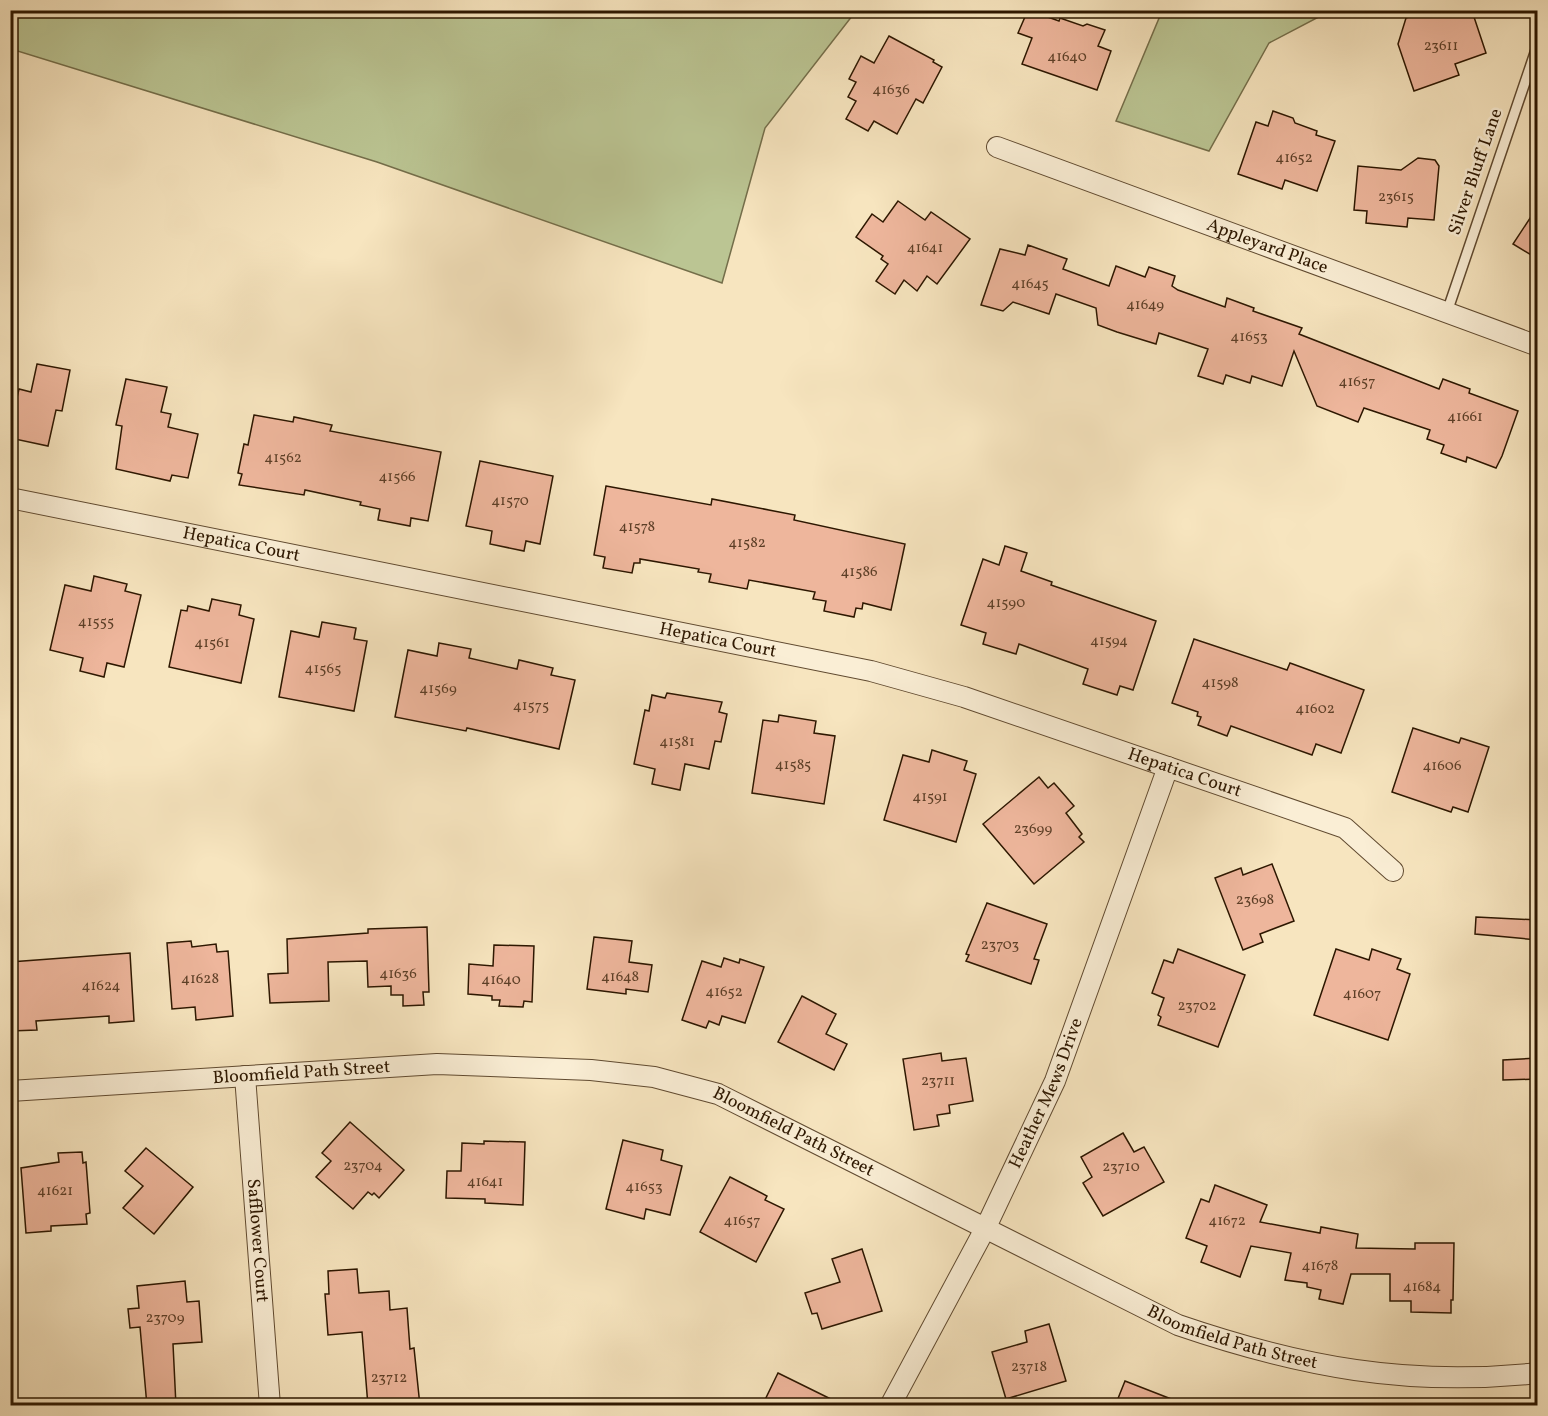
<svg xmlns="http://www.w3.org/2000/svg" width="1548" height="1416" viewBox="0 0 1548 1416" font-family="Vollkorn,serif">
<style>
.green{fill:#bbc593;stroke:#746e4a;stroke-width:1.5}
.building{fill:#eeb69c;stroke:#2d1700;stroke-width:1.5}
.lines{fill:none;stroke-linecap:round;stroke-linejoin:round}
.lane-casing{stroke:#604a30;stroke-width:12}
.street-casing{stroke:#604a30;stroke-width:22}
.lane{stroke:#faeed5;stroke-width:9}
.street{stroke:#faeed5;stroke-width:20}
.labels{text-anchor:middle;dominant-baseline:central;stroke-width:5;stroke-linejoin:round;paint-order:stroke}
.number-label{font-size:15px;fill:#5d3f27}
.street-label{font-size:18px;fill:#2d1700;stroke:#faeed5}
</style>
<rect width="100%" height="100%" fill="#f7e5bf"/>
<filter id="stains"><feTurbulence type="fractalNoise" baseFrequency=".00333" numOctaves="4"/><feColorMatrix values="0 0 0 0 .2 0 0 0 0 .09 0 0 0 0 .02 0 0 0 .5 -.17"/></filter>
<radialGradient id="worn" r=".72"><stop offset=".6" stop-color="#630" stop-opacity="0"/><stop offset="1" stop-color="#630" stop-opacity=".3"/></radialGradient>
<g class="green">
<polygon points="11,10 856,10 856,11 765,128 722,283 377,162 11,49"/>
<polygon points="1162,11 1162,10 1330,11 1269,43 1209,151 1116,121"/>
</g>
<g class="building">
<polygon points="1028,10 1059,21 1060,18 1083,26 1087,24 1105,30 1098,46 1111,51 1097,90 1022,64 1032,38 1018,33"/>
<polygon points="1427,10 1452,10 1454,17 1472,11 1486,53 1455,64 1459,75 1414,91 1398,44 1406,18"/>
<polygon points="889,36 934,60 933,62 942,67 923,103 916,99 897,134 874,121 868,131 846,119 856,101 848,97 856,82 849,79 861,56 874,63"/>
<polygon points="1273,111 1293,118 1295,123 1317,131 1316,135 1335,141 1317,191 1285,180 1282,189 1238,174 1256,122 1268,126"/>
<polygon points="1418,158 1435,160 1439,166 1434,220 1408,218 1407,227 1366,223 1367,211 1354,210 1358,166 1401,170"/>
<polygon points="898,201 925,220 931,212 970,239 937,284 927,276 917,291 904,280 895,294 876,281 888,264 881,259 883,256 856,237 872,214 883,222"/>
<polygon points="1538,206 1538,259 1513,244"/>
<polygon points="1028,245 1067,259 1063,269 1109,286 1116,266 1145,277 1149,267 1175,276 1172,286 1178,290 1225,307 1227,298 1254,308 1253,311 1302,328 1299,334 1439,389 1443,379 1470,389 1469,393 1518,411 1502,456 1496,468 1467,457 1466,462 1441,453 1444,445 1427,439 1430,430 1364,408 1358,422 1317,406 1294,351 1282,386 1252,376 1250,383 1226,375 1223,384 1198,376 1208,349 1159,333 1156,344 1117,332 1098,325 1096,308 1056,294 1049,314 1013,302 1003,311 981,305 1000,249 1025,255"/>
<polygon points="37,364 70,370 62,411 56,410 48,446 10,438 10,401 16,402 19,389 31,392"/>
<polygon points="126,379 167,387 161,412 171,414 168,427 198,434 188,478 172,475 170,481 116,469 122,426 116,425"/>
<polygon points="254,415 293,422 294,417 332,425 330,431 441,452 428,521 411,518 410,526 378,520 380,509 360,505 361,502 305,490 304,495 239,485 242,474 238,473 244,444 248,445"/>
<polygon points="480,461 553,476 540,544 526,541 524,551 490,544 492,531 466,526"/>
<polygon points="606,486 711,505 712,499 795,515 794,520 905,544 891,610 863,603 862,609 856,608 854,617 824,611 826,601 813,599 815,592 749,580 747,589 709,582 711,574 698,572 699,569 640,559 640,563 634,563 632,573 603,568 605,557 594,555"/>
<polygon points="1005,546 1027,553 1021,571 1052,582 1051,585 1156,621 1133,690 1120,686 1117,695 1083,684 1088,669 1019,644 1016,654 983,644 986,633 961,625 983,559 999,565"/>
<polygon points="94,576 127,584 125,591 141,595 124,667 107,663 104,677 80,671 83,658 50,650 65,585 91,591"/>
<polygon points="212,599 241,605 239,615 254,619 241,683 169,667 181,610 187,611 188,606 209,611"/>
<polygon points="322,622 356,628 354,639 367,641 354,711 279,697 291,631 319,637"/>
<polygon points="1194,639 1287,670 1290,663 1364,690 1341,753 1316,744 1312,755 1231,726 1227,736 1198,725 1201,717 1197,716 1198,712 1172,703"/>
<polygon points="439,643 471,649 469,658 517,669 519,660 553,668 551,675 575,680 559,749 467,728 466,731 395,717 408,650 437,656"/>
<polygon points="667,693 722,702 719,712 727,714 721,742 715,741 709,769 685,764 680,790 652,784 655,769 634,764 645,710 649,711 652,695 665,698"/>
<polygon points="779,715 816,721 814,733 835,736 824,804 752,793 763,720 778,722"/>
<polygon points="1413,728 1459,743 1461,738 1489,747 1468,812 1453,807 1451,812 1392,792"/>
<polygon points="932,750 967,761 964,770 976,774 956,842 884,820 903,755 929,762"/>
<polygon points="1039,777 1048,788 1054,783 1074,806 1066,813 1082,834 1079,837 1084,842 1034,884 983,824"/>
<polygon points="1272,864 1294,921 1260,934 1263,942 1243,950 1215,878 1241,868 1243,875"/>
<polygon points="987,903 1047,924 1034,959 1039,960 1031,984 966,961 969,955 966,954"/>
<polygon points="1476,917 1538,920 1538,940 1475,934"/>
<polygon points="427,927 429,992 423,992 424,1005 403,1006 403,995 391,995 391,986 368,987 367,961 328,962 329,1001 270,1003 268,974 288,973 287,939 368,933 368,929"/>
<polygon points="594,937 632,941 629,962 652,965 648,992 626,989 626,994 587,989"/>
<polygon points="191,941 192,947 216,944 217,952 228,951 233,1016 196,1020 195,1007 172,1009 167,943"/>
<polygon points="494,945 534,946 532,1002 524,1001 523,1007 499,1006 500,1000 492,1000 492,996 468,994 469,964 493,966"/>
<polygon points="1178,949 1245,975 1218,1047 1158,1025 1161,1017 1158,1015 1164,998 1152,993 1164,960 1173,963"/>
<polygon points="1336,949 1369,960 1372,949 1401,959 1397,969 1410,974 1388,1040 1314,1015"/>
<polygon points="130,953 134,1021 109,1023 109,1016 36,1021 37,1030 10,1031 10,962"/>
<polygon points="724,958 739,963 740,959 764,967 745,1023 722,1016 719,1025 709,1021 706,1028 682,1020 702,961 721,967"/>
<polygon points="802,996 836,1014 826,1034 847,1044 834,1070 778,1042"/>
<polygon points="941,1053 942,1061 966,1058 973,1101 949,1105 950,1113 937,1115 939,1126 914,1130 903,1059"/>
<polygon points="1538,1058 1538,1079 1503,1080 1503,1060"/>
<polygon points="350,1122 404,1170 379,1198 374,1193 372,1195 368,1192 353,1209 316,1177 331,1161 322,1153"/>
<polygon points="1123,1133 1134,1152 1144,1147 1164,1182 1103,1216 1083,1183 1092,1177 1081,1157"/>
<polygon points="623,1140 663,1150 661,1160 682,1166 670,1215 646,1209 644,1219 606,1209"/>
<polygon points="484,1141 525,1142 523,1205 485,1203 485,1199 446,1198 447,1171 461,1171 462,1143 484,1144"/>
<polygon points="146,1148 193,1187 154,1234 123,1208 143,1186 125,1171"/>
<polygon points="82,1152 83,1163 86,1162 90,1213 86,1214 87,1224 51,1226 51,1231 26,1233 21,1168 59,1162 58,1153"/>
<polygon points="730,1177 767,1196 765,1200 784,1209 756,1262 700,1232"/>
<polygon points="1215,1185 1267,1205 1260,1222 1320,1233 1321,1227 1358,1234 1356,1248 1415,1249 1415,1243 1454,1243 1453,1300 1451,1300 1451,1313 1411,1312 1411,1301 1390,1301 1390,1274 1351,1274 1343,1304 1319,1299 1321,1290 1307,1287 1307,1283 1285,1280 1291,1253 1251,1246 1240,1277 1201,1262 1207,1246 1186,1238 1201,1199 1209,1202"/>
<polygon points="862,1249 882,1311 822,1329 817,1313 812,1314 805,1293 840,1282 832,1259"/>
<polygon points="357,1269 359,1293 389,1291 390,1310 407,1308 410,1349 414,1348 420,1406 368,1406 362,1332 328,1335 325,1294 329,1294 328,1271"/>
<polygon points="185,1281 187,1302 199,1301 202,1342 173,1344 176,1406 147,1406 140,1327 130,1328 128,1309 139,1308 137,1286"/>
<polygon points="1049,1324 1066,1381 1006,1399 992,1352 1027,1342 1025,1331"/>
<polygon points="778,1373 845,1406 762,1406"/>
<polygon points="1125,1381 1184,1404 1183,1406 1115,1406"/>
</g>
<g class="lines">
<g class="lane-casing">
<polyline id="lane" points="1447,312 1538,44"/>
</g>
<g class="street-casing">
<g id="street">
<path id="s1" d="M997,147L1538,346"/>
<path id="s2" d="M10,498L871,671L964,697L1345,828L1393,871"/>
<path id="s3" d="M245,1076L270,1406"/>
<path id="s4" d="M10,1091L437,1064L591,1070L654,1077L718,1094L1178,1325C1301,1367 1408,1387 1538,1373"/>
<path id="s5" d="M890,1406L986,1227L1055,1081L1168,767"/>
</g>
</g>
<use href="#lane" class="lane"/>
<use href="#street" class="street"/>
</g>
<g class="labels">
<g class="number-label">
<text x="1441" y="46">23611</text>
<text x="1067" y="57">41640</text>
<text x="891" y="90">41636</text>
<text x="1294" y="158">41652</text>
<text x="1396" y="197">23615</text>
<text x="925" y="248">41641</text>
<text x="1030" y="284">41645</text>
<text x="1145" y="305">41649</text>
<text x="1249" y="337">41653</text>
<text x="1357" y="382">41657</text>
<text x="1465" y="417">41661</text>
<text x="283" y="458">41562</text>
<text x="397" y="477">41566</text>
<text x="510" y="501">41570</text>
<text x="637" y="527">41578</text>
<text x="747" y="543">41582</text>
<text x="859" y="572">41586</text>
<text x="1006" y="603">41590</text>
<text x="96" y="622">41555</text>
<text x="1109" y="641">41594</text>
<text x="212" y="643">41561</text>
<text x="323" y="669">41565</text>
<text x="1220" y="683">41598</text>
<text x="438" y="689">41569</text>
<text x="531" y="706">41575</text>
<text x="1315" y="709">41602</text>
<text x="677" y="742">41581</text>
<text x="793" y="765">41585</text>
<text x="1442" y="766">41606</text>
<text x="930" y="797">41591</text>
<text x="1033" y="829">23699</text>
<text x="1255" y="900">23698</text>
<text x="1000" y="945">23703</text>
<text x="398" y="974">41636</text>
<text x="620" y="977">41648</text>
<text x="200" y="979">41628</text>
<text x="501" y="980">41640</text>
<text x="101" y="986">41624</text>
<text x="724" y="992">41652</text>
<text x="1362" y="994">41607</text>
<text x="1197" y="1006">23702</text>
<text x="938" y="1081">23711</text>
<text x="363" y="1166">23704</text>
<text x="1121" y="1167">23710</text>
<text x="485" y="1182">41641</text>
<text x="644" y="1187">41653</text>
<text x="55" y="1191">41621</text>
<text x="742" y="1221">41657</text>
<text x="1227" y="1221">41672</text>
<text x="1320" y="1266">41678</text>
<text x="1422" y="1287">41684</text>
<text x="165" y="1318">23709</text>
<text x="1029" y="1367">23718</text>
<text x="389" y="1378">23712</text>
</g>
<g class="street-label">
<text transform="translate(1476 172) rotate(-71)">Silver Bluff Lane</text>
<text stroke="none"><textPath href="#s1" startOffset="288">Appleyard Place</textPath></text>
<text stroke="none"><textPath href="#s2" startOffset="236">Hepatica Court</textPath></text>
<text stroke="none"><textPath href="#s2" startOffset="722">Hepatica Court</textPath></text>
<text stroke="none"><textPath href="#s2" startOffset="1208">Hepatica Court</textPath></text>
<text stroke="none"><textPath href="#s4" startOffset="292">Bloomfield Path Street</textPath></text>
<text stroke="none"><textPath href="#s5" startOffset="350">Heather Mews Drive</textPath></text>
<text stroke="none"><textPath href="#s4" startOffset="796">Bloomfield Path Street</textPath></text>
<text stroke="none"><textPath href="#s3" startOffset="165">Safflower Court</textPath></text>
<text stroke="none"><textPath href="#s4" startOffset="1282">Bloomfield Path Street</textPath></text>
</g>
</g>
<rect width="1548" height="1416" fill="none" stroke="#f7e5bf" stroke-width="36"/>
<rect x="12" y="12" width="1524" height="1392" fill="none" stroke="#2d1700" stroke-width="3"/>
<rect x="18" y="18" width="1512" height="1380" fill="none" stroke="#2d1700" stroke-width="1.5"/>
<rect width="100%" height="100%" filter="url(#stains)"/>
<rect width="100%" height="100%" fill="url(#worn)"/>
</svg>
